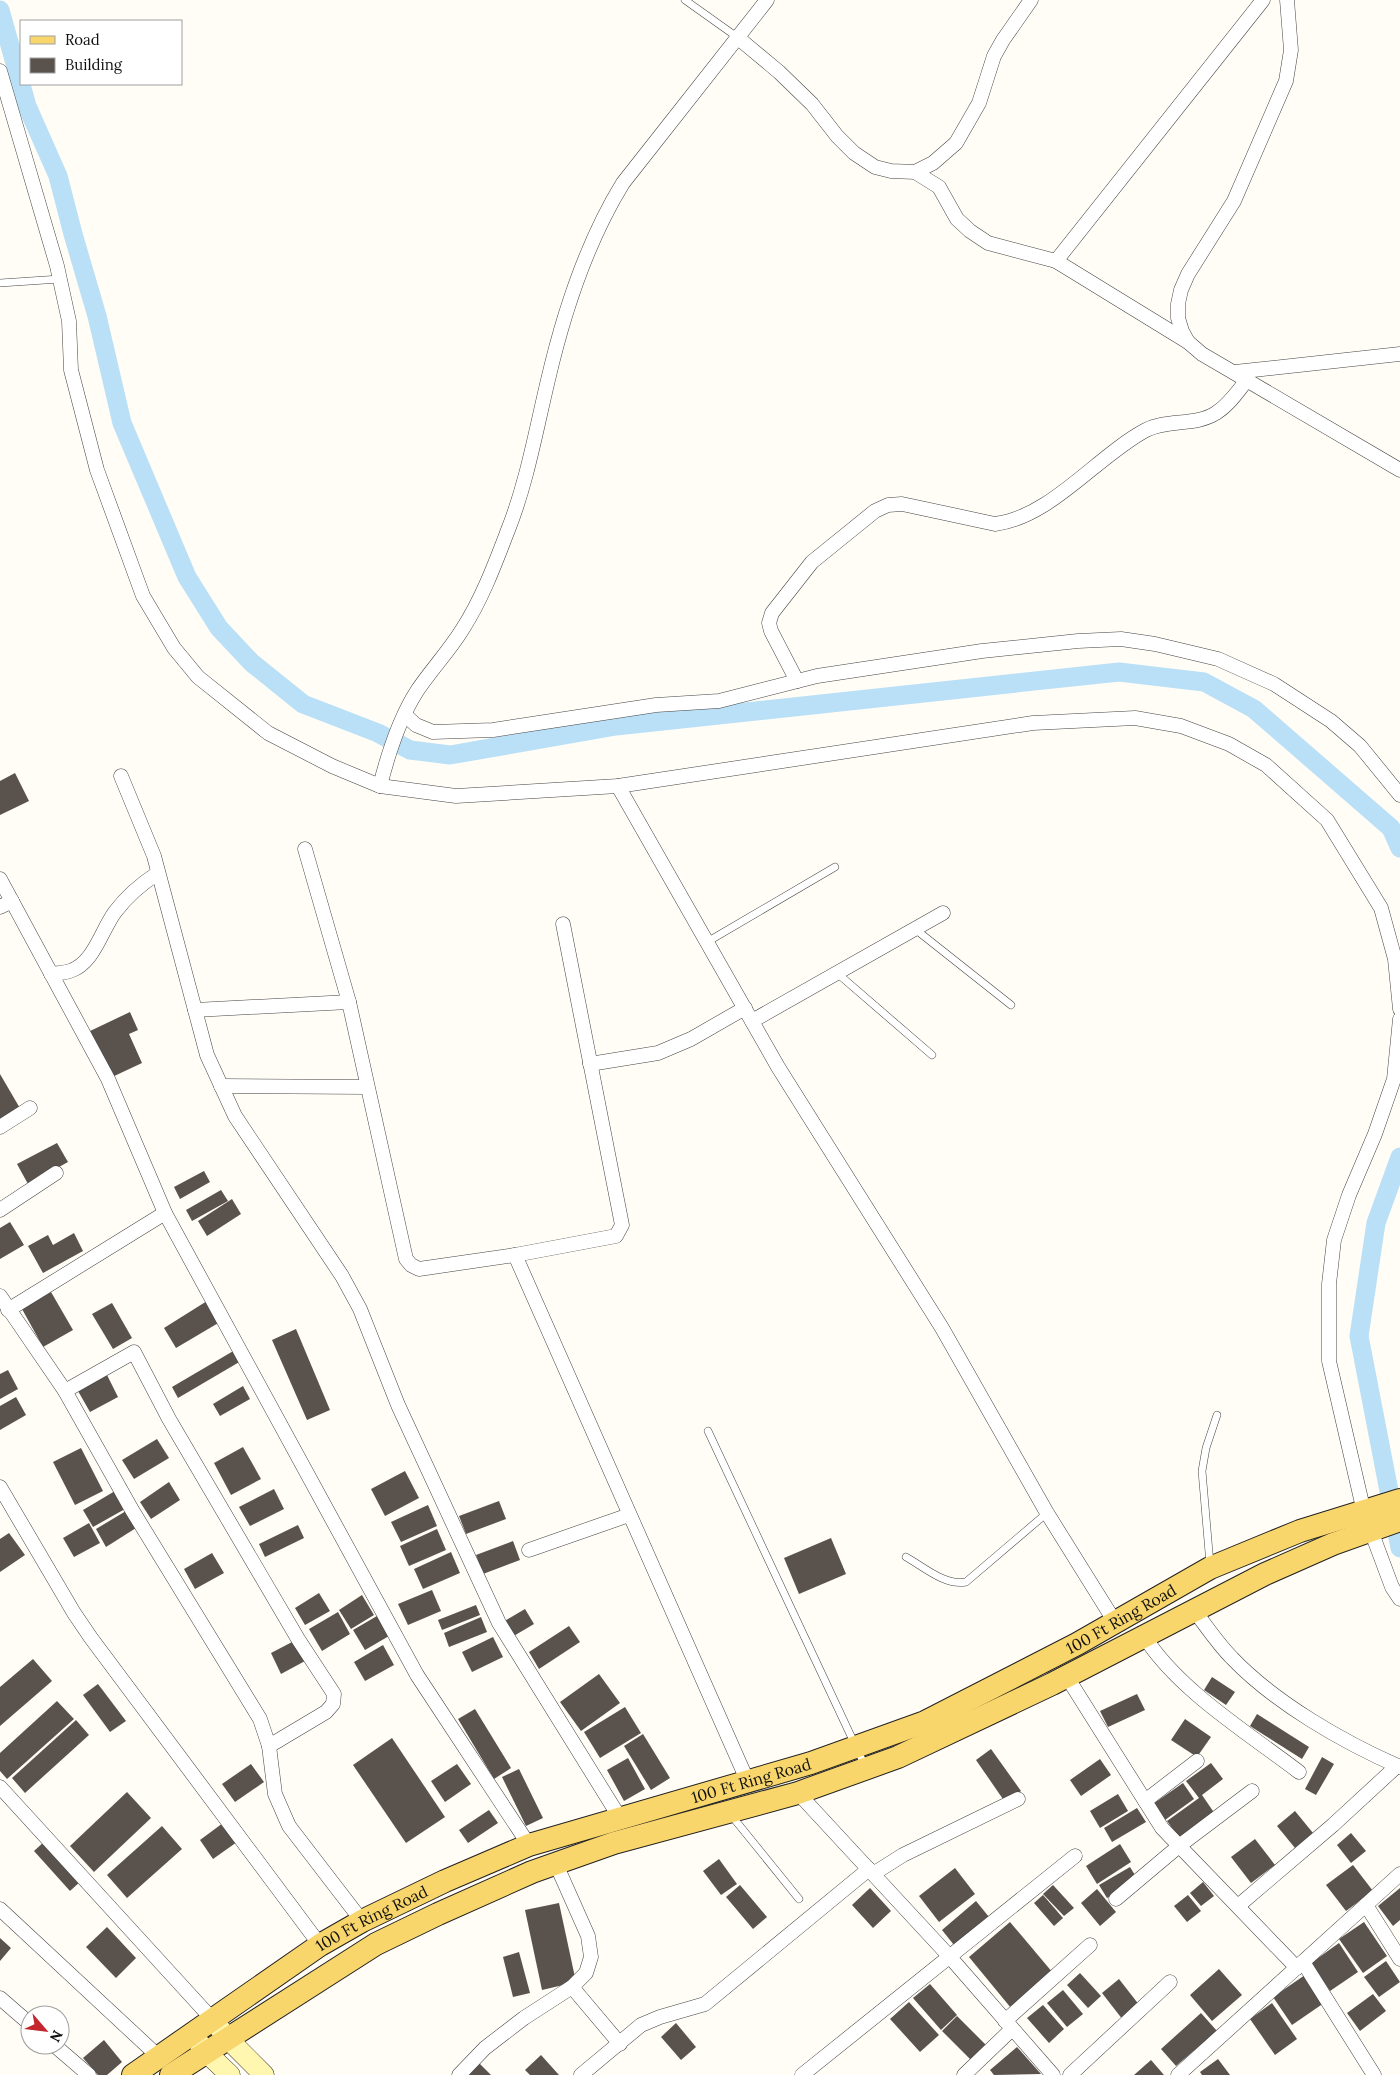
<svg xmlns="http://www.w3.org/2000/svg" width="1400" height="2075" viewBox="0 0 1400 2075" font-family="Lora,serif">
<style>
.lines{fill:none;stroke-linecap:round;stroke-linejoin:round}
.canal{stroke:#b9e0f7;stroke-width:19}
.building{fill:#5a524d}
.lane-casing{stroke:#444;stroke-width:8}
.street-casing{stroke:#444;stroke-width:15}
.secondary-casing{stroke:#333;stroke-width:21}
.primary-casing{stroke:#222;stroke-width:24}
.lane{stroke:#fff;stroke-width:7}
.street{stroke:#fff;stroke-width:14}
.secondary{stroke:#fff6b0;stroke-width:20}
.primary{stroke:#f9d66b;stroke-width:22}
.labels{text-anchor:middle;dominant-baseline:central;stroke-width:5;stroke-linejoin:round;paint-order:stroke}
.street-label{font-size:16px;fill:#111;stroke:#fff}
</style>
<rect width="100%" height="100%" fill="#fffdf5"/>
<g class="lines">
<g class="canal">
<polyline points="0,10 27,106 58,176 73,234 97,316 122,423 187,577 219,628 252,663 303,704 378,733 410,750 450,755 616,726 1119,672 1204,682 1254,709 1391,828 1400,848"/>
<polyline points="1400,1157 1376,1223 1359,1336 1400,1548"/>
</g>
</g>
<g class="building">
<polygon points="15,773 29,801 0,815 0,781"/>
<polygon points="130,1012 138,1030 129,1034 142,1063 110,1078 88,1032"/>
<polygon points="0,1074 21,1110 2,1121 0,1119"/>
<polygon points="57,1143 68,1162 28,1184 17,1164"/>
<polygon points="204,1171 210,1182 180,1199 174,1187"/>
<polygon points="221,1190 228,1201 192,1221 186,1210"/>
<polygon points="232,1199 241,1214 207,1236 198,1221"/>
<polygon points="10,1222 24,1245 0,1259 0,1228"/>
<polygon points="74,1233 83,1251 43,1273 28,1246 48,1235 53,1245"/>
<polygon points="51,1292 73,1330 43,1347 22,1309"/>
<polygon points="207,1301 220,1322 176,1348 164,1328"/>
<polygon points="112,1303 132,1338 113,1349 92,1314"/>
<polygon points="296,1329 330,1410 307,1420 272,1340"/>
<polygon points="235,1350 241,1361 178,1398 172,1387"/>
<polygon points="8,1370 18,1389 0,1399 0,1374"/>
<polygon points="107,1375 118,1397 90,1412 78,1391"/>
<polygon points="243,1386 250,1399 220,1416 213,1404"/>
<polygon points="16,1397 26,1415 0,1430 0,1406"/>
<polygon points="157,1439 169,1458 134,1479 122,1460"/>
<polygon points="243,1447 261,1479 231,1495 214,1463"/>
<polygon points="81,1448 103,1491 75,1505 53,1462"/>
<polygon points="405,1471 419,1498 385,1516 371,1489"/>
<polygon points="169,1482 180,1500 151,1519 140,1502"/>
<polygon points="274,1489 284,1509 250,1526 239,1507"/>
<polygon points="115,1491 125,1509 93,1527 83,1510"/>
<polygon points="499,1501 506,1519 466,1534 459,1516"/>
<polygon points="428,1505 437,1526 401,1542 391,1522"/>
<polygon points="126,1511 136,1528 106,1547 96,1529"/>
<polygon points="89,1523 100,1543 74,1557 63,1538"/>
<polygon points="298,1525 304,1538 265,1557 259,1544"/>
<polygon points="437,1529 446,1550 409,1566 400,1546"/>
<polygon points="9,1533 25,1555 0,1572 0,1539"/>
<polygon points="831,1538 846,1574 799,1594 784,1558"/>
<polygon points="513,1541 520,1560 483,1574 476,1555"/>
<polygon points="451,1552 460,1573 423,1589 414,1569"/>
<polygon points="212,1553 224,1573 195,1589 184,1569"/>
<polygon points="432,1590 441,1611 408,1625 398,1604"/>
<polygon points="319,1593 330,1611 305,1625 295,1608"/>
<polygon points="362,1595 374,1615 351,1629 339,1610"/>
<polygon points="476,1605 480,1615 442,1630 438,1620"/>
<polygon points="525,1609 534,1624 512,1637 503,1622"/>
<polygon points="338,1612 350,1634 322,1651 309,1629"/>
<polygon points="377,1616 389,1636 365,1650 353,1630"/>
<polygon points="481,1617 487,1632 449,1647 444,1633"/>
<polygon points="569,1626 580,1642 539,1669 529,1652"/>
<polygon points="493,1637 503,1657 472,1672 462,1652"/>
<polygon points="294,1641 305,1661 281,1674 271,1653"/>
<polygon points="383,1645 394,1665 365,1681 354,1662"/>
<polygon points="33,1659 52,1681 0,1726 0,1687"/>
<polygon points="599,1674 620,1703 581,1731 560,1702"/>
<polygon points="1212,1677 1235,1692 1226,1705 1204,1690"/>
<polygon points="98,1684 126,1721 110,1732 83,1695"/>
<polygon points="1137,1694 1145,1710 1108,1727 1100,1711"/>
<polygon points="57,1701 74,1719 7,1779 0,1771 0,1753"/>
<polygon points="625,1707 641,1733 600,1758 584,1732"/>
<polygon points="475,1709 511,1768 494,1779 458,1719"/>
<polygon points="1257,1714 1309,1747 1302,1759 1250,1726"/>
<polygon points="1185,1719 1211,1737 1197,1757 1171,1740"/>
<polygon points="76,1720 89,1735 25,1793 12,1778"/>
<polygon points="643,1734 670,1778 651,1790 624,1746"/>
<polygon points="392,1738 445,1817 406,1843 353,1765"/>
<polygon points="991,1749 1021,1791 1005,1802 976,1760"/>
<polygon points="1322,1757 1334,1764 1316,1795 1305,1789"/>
<polygon points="628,1758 645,1789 624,1801 607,1770"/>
<polygon points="1100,1759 1111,1775 1081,1796 1070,1780"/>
<polygon points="1211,1763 1223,1779 1202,1795 1215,1814 1180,1839 1167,1821 1199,1798 1186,1781"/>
<polygon points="251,1764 264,1782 235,1802 222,1784"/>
<polygon points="457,1764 471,1784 445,1802 431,1781"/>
<polygon points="519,1769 543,1818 526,1826 502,1777"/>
<polygon points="1183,1783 1194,1799 1165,1820 1153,1804"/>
<polygon points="127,1792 151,1818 94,1872 70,1846"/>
<polygon points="1118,1794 1128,1811 1100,1828 1090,1811"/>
<polygon points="1137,1808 1146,1822 1112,1842 1104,1828"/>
<polygon points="489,1810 498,1823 468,1843 459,1830"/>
<polygon points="1295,1811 1313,1833 1295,1848 1277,1826"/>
<polygon points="223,1823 237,1842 213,1859 200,1840"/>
<polygon points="162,1826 182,1849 127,1898 107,1875"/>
<polygon points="1351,1833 1366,1851 1351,1863 1337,1845"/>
<polygon points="1255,1839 1275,1865 1251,1883 1231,1857"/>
<polygon points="46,1840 82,1880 70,1891 34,1851"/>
<polygon points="1120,1844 1131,1862 1097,1884 1086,1866"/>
<polygon points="719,1859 737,1884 721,1895 703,1871"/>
<polygon points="1353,1865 1373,1891 1346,1911 1326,1885"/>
<polygon points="1130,1867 1138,1880 1107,1898 1099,1885"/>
<polygon points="955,1868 975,1894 939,1922 919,1896"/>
<polygon points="1203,1882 1214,1896 1201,1906 1190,1893"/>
<polygon points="740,1885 767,1917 753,1929 726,1897"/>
<polygon points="1053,1885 1074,1908 1064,1916 1043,1894"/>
<polygon points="870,1888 891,1911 873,1928 852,1905"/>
<polygon points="1400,1888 1400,1920 1393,1926 1378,1906"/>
<polygon points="1097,1889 1116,1912 1100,1926 1081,1903"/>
<polygon points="1043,1895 1063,1918 1054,1926 1034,1903"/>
<polygon points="1188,1895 1201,1911 1187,1922 1174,1906"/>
<polygon points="976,1901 989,1917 954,1945 942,1930"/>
<polygon points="559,1903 576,1982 542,1990 525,1910"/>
<polygon points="1010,1922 1053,1973 1011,2008 969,1957"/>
<polygon points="1364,1922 1387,1956 1363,1973 1339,1939"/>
<polygon points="107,1927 136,1958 116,1978 86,1947"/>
<polygon points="0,1938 11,1948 0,1961"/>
<polygon points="1339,1943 1358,1972 1330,1991 1311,1963"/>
<polygon points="519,1952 530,1993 513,1997 503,1957"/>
<polygon points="1386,1961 1400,1982 1379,1997 1364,1977"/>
<polygon points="1219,1969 1242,1995 1212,2021 1190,1995"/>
<polygon points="1080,1973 1101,1996 1088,2008 1067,1985"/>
<polygon points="1305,1975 1324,2003 1292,2025 1273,1997"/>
<polygon points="1119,1979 1140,2006 1123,2020 1102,1993"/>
<polygon points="930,1984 957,2015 941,2030 913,1998"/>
<polygon points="1063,1990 1083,2014 1067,2027 1047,2003"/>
<polygon points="1373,1994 1386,2011 1360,2031 1347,2013"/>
<polygon points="909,2002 939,2035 920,2052 890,2019"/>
<polygon points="1272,2003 1297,2039 1275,2055 1250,2019"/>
<polygon points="1043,2005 1064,2029 1049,2043 1027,2018"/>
<polygon points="1201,2013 1217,2031 1176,2066 1161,2049"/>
<polygon points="957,2016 986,2045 971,2060 942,2031"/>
<polygon points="676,2023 696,2047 681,2060 661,2037"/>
<polygon points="104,2040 122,2062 107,2075 98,2075 83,2058"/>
<polygon points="1017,2047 1041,2074 994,2075 990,2070"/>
<polygon points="541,2055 559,2075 530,2075 525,2070"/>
<polygon points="1218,2059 1230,2075 1202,2075 1200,2072"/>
<polygon points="1151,2060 1164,2075 1134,2075"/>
<polygon points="477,2061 491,2075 464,2075"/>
</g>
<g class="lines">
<g class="lane-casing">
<g id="lane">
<polyline points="685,0 737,37"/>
<polyline points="0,283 60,279"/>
<polyline points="915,929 1011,1005"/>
<polyline points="707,942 835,867"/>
<polyline points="837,973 932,1055"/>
<polyline points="708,1431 865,1766"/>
<path d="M906,1557C924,1567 945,1586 966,1582L1047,1513"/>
<polyline points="1210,1564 1202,1471 1206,1448 1217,1415"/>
<polyline points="731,1815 799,1899"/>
</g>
</g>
<g class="street-casing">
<g id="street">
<polyline points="1287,0 1291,50 1286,81 1234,201 1188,274 1181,290 1178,304 1178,318 1182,331 1188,342 1202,354 1400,470"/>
<polyline points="737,37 779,72 812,104 837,136 854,153 875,167 891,171 915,172 933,163 956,143 979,103 994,56 1003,40 1031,0"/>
<polyline points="0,71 57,266 69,321 71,370 97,470 143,596 174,648 198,677 268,733 332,766 380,786 456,796 618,786 1033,723 1135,718 1181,726 1229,744 1266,765 1327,820 1381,908 1395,959 1400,1009"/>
<polyline points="915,172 939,187 957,219 970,231 988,243 1056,261 1188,342"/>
<polyline points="1056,261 1263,0"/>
<polyline points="1235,372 1400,354"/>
<path d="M797,681L771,631L769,623L772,613L812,562L875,511L888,505L902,504L995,524C1051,517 1097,456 1146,430C1167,419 1196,426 1216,413C1229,405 1238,391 1247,380"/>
<polyline points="405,715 416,725 433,732 493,730 656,705 719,701 817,676 982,651 1078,641 1121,639 1155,644 1218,659 1274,684 1331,721 1360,746 1400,795"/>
<polyline points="121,776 154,856 207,1055 235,1116 342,1276 360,1309 398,1405 499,1623 620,1818"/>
<path d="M380,786C388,754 399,719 417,691C431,670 449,651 462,630C482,599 495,564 508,530C527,482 536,430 548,380C564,311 586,243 623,183L767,0"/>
<polyline points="618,786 778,1067 942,1328 1047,1513 1115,1622"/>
<polyline points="305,849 349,1002 406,1259 411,1265 419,1269 515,1255 616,1236 622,1225 563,924"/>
<polyline points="0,879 108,1079 165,1213 417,1675 529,1845"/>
<polyline points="0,907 12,901"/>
<path d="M51,974C57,973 64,973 70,971C94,963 101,931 115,912C127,896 141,884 158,873"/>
<polyline points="195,1010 349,1002"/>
<polyline points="1400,1019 1394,1079 1375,1134 1349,1195 1334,1240 1329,1284 1329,1361 1364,1512 1392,1587 1400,1599"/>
<polyline points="752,1021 943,913"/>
<polyline points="590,1064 658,1053 691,1039 745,1008"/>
<polyline points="221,1086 367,1087"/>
<polyline points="0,1127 30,1108"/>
<polyline points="0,1210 56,1173"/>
<polyline points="515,1255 748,1782"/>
<polyline points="0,1296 65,1391 132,1510 260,1719 269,1746 275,1794 289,1826 362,1921"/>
<polyline points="8,1310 165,1213"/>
<polyline points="65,1391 134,1352 169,1419 298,1639 334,1694 333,1704 326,1712 269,1746"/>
<polyline points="0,1487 74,1613 91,1638 320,1945"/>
<polyline points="529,1550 629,1515"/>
<path d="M1194,1610C1206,1626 1218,1644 1232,1658C1275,1703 1343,1742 1400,1767"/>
<path d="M1144,1636C1178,1690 1248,1733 1299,1772"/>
<polyline points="1067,1677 1162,1828 1297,1968"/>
<polyline points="0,1787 213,2020"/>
<polyline points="798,1793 949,1956 1053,2075"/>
<polyline points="1145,1801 1197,1761"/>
<polyline points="873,1874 903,1855 1018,1799"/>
<polyline points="1116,1899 1179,1846 1252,1791"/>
<polyline points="1366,1905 1400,1959"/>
<polyline points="1238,1906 1333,1825 1397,1766"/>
<polyline points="0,1909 159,2057"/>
<polyline points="1303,1962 1374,2075"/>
<polyline points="572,1987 620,2044"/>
<polyline points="0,1998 30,2024"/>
<polyline points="1005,2021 1090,1945"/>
<polyline points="54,2045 89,2075"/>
<polyline points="459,2075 485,2048 524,2018 572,1987 586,1973 591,1957 588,1936 556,1864"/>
<polyline points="581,2075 641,2025 660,2017 705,2004 869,1869"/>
<polyline points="802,2075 1075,1856"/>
<polyline points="964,2075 1012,2029"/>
<polyline points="1070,2075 1170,1982"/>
<polyline points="1178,2075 1400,1874"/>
</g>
</g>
<g class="secondary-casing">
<g id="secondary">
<polyline points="213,2020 228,2039 264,2075"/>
<polyline points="192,2034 207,2053 230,2075"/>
</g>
</g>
<g class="primary-casing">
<g id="primary">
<path id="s1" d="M133,2075L320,1945L362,1921L445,1881L529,1845L811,1763L925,1722L1077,1644L1210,1568L1300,1531L1400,1500"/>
<polyline points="171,2075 376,1944 438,1914 532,1872 614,1843 798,1793 898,1757 1052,1684 1265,1574 1333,1544 1400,1520"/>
</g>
</g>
<use href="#lane" class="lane"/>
<use href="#street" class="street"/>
<use href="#secondary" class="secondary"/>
<use href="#primary" class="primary"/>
</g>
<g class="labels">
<g class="street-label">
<text stroke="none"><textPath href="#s1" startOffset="1096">100 Ft Ring Road</textPath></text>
<text stroke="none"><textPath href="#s1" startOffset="691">100 Ft Ring Road</textPath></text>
<text stroke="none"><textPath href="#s1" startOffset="286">100 Ft Ring Road</textPath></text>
</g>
</g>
<rect x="20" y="20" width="162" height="65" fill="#ffffff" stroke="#a0a0a0"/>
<rect x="30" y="36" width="25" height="8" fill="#f9d66b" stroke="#a0a0a0"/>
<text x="65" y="45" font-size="15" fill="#111111">Road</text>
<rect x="30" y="58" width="25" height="15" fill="#5a524d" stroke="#a0a0a0"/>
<text x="65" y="70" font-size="15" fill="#111111">Building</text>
<g transform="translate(45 2030) rotate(118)"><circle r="24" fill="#ffffff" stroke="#a0a0a0"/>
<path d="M0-4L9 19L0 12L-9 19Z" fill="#c4262e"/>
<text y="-8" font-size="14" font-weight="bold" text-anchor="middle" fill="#111111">N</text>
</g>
</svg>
